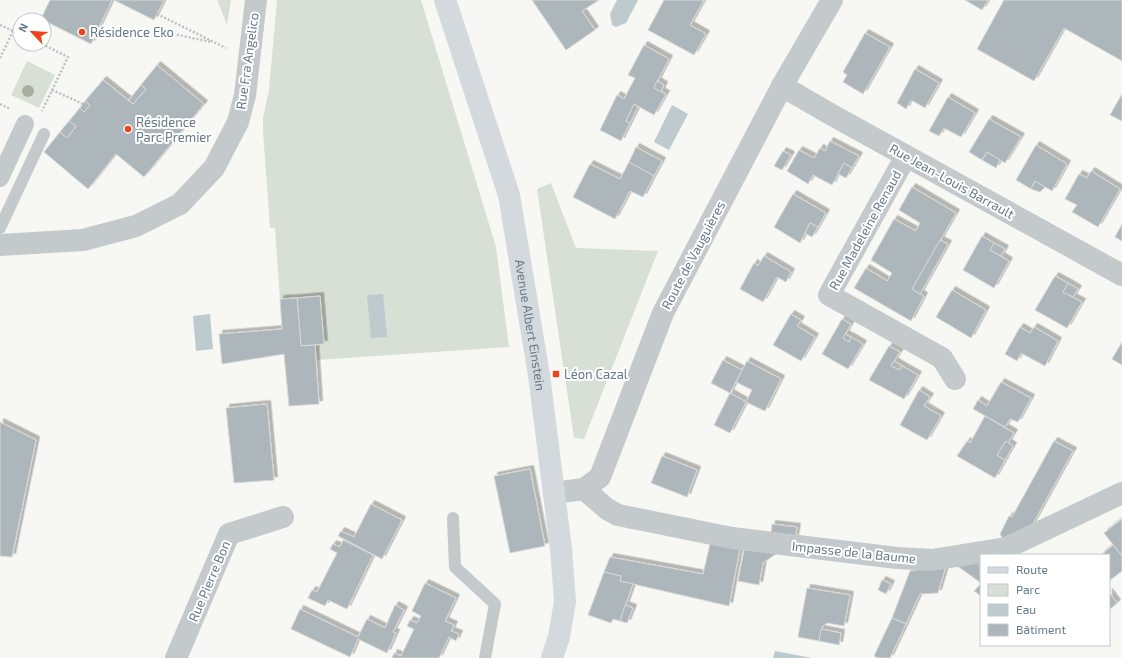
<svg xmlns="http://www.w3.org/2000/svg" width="1122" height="658" viewBox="0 0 1122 658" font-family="'Exo 2',sans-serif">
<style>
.green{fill:#d8dfd4}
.water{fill:#bdcace}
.building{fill:#adb6bb;stroke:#d8d8d6;filter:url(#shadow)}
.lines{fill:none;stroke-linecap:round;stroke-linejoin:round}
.path{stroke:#bdc0c2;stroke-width:2.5;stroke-dasharray:2 2;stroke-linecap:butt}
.service{stroke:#c4c9cc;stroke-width:12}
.pedestrian{stroke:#c4c9cc;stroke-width:18}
.minor{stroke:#c4c9cc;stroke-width:22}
.secondary{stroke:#d4d9dd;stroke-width:22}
.tree{fill:#a7b1a2}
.poi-dot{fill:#ef441b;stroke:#fff;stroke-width:1.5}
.labels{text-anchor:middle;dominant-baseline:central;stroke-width:4;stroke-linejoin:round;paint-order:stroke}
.poi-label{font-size:13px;fill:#647987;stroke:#fff;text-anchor:start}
.street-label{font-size:13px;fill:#647987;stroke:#fff}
</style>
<defs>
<filter id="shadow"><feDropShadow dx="3.5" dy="-3.5" stdDeviation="0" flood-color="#0004"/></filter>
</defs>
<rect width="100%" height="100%" fill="#f7f7f3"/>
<g class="green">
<polygon points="217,0 231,0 227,25"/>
<polygon points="277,0 421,0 496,247 509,347 316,360 315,345 324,344 320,296 280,299 275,228 270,228 263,132 263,118 269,90"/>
<polygon points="27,61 55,75 39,108 11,95"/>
<polygon points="551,183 576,248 658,251 584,439 574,438 537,189"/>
</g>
<g class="water">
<polygon points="617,0 638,0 626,23 616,27 612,25 610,14"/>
<polygon points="672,105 688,114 669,150 654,142"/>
<polygon points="383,294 387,337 371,338 367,295"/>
<polygon points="210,314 213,349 196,351 193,316"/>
<polygon points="775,651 812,658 773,658"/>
</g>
<g class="building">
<polygon points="50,0 112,0 91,44 41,19"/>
<polygon points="114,0 164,0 154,20"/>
<polygon points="532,0 599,0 582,11 595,30 566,50"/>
<polygon points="664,0 704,0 690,25 706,34 694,55 648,30"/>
<polygon points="965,0 988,0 982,10"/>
<polygon points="1004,0 1122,0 1122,61 1064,28 1034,81 977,49"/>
<polygon points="865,33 890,47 863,94 843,82 847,75 843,72"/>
<polygon points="644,45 669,59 654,88 666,94 654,115 634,104 626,121 630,123 621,141 600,130 617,95 624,99 635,78 628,75"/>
<polygon points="157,65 204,104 144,177 116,154 88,189 44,152 60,132 67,138 76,126 69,121 80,108 84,112 90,105 85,101 103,80 133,104 146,89 141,85"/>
<polygon points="915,69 939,83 925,108 911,100 906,109 897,103"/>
<polygon points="657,81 664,85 661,92 654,88"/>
<polygon points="141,85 146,89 133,104 129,100"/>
<polygon points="1122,94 1122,121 1110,115"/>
<polygon points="948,97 975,113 961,137 944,128 939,136 929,131"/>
<polygon points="85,101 90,105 84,112 80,108"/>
<polygon points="634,104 638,107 630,123 626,121"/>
<polygon points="989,119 1021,137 1005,163 987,152 982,160 969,152"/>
<polygon points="69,121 76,126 67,138 60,132"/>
<polygon points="830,141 859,156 852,168 844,163 832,185 813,175 808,184 787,171 799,150 814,158 820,148 825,151"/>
<polygon points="1036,145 1067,164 1052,191 1035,181 1031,189 1016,180"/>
<polygon points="636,147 662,161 654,176 629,162"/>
<polygon points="783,151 791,155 782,170 774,166"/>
<polygon points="987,152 1000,160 996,168 982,160"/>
<polygon points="629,162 654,176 643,197 630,191 615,219 573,197 590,164 620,179"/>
<polygon points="844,163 852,168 846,178 838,174"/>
<polygon points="1091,171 1120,189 1098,227 1072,212 1077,205 1065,199 1079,174 1087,178"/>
<polygon points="1035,181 1045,187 1040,192 1031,189"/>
<polygon points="912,187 956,213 912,289 924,296 911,321 854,288 866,268 887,281 892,273 871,260 894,219 916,231 920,223 899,210"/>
<polygon points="793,194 826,213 818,227 810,223 800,243 774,227"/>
<polygon points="810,223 818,227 812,237 805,233"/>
<polygon points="1122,224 1122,241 1115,237"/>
<polygon points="982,236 994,243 990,250 1009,261 994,288 963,270"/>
<polygon points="940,240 948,244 920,294 912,289"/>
<polygon points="994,243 1005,249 1001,256 990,250"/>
<polygon points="764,256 791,272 786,282 777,277 763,302 740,289 754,263 758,266"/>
<polygon points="1055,276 1068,283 1063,292 1082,302 1067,328 1035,310"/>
<polygon points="1068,283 1078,289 1073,297 1063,292"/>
<polygon points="952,290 986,310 971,338 936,317"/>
<polygon points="320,296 324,344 301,346 297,298"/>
<polygon points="297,298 301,346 315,345 319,404 289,406 284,354 222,364 219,334 282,329 280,299"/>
<polygon points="791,314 801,320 797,326 815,337 801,361 773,345"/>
<polygon points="842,319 851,324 843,338 849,342 851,337 863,344 848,369 822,354"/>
<polygon points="1020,327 1030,333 1034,327 1058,341 1045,366 1021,353 1017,361 1005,354"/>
<polygon points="845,334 851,337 849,342 843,338"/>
<polygon points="1122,342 1122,365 1112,359"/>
<polygon points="889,346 900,352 891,366 900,370 902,366 918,375 904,399 869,380"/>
<polygon points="723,360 742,370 730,393 711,383"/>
<polygon points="747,361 781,379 765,411 746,402 752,390 736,382"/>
<polygon points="894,361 902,366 900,370 891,366"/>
<polygon points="1001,382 1031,398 1018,422 1010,419 1005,427 973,409 978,400 987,406"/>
<polygon points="919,390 930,397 924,406 941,416 927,440 900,425"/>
<polygon points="730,393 746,402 730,433 714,425"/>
<polygon points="267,404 274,480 234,483 226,408"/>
<polygon points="985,416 1014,433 1008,443 1006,441 997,455 1005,460 995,478 957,456 967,441 970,443"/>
<polygon points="0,422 36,440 12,557 0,556"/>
<polygon points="1006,441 1013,446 1005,460 997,455"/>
<polygon points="1054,441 1073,451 1030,529 1003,539 1000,534 1009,516 1012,517"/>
<polygon points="662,456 697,470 687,497 651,483"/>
<polygon points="530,469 545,546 510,553 494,476"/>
<polygon points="371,504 402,520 382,559 338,536 341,531 354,537"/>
<polygon points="1122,519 1122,556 1104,533"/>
<polygon points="772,524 797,527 795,538 771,536"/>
<polygon points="343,540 373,555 347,609 328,600 325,606 308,598 312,590 317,592 337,553 330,549 333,544 340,547"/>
<polygon points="710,544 740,548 729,606 620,581 621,576 604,572 610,557 703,574"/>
<polygon points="1113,545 1122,556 1122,571 1109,581 1109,555 1101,555"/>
<polygon points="744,550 777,553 763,563 759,585 738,581"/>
<polygon points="979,560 981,583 956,565"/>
<polygon points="946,566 938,593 920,594 906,624 892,618 910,571"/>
<polygon points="604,572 621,576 620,581 633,584 620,621 613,619 611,623 588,615"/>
<polygon points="882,580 891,584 886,594 878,590"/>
<polygon points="425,583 456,598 445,621 454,625 451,631 459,634 456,641 449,637 439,658 392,658 394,653 401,656 414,629 407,626 410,620 417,623 421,616 412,611"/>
<polygon points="981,584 981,596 974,591"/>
<polygon points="807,588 850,595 844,626 827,623 822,627 819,641 798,637"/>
<polygon points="1109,592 1117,603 1109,610"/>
<polygon points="395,605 404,610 393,632 396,633 387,653 358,639 350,657 291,629 300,609 358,637 367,619 385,628"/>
<polygon points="625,605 633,608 627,623 620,621"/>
<polygon points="892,618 906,624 890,658 878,658 874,656"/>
<polygon points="821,629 841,633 839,645 819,641"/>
</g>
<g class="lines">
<g class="path">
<polyline points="157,14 226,48"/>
<polyline points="44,24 45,21"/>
<polyline points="0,25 20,34"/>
<polyline points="173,34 211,42"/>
<polyline points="42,44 68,57 42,111"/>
<polyline points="0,58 13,31"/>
<polyline points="52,90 83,104"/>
<polyline points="0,104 10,109"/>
</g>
<g class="service">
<polyline points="0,228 44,134"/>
<polyline points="453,518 455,567 495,604 485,658"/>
</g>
<polyline class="pedestrian" points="0,178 25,124"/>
<g class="minor">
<polyline points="782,86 832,115 1122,275"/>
<polyline points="906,156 829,295 942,358 955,379"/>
<polyline points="0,245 83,240 136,226 180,204 214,168 238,122 245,95 256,0"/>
<polyline points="584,489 607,509 618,515 732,538 897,558 932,560 1006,548 1122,493"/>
<polyline points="554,493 584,489 600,477 663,313 782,86 832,0"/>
<polyline points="176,658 229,534 283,517"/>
</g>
<path class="secondary" id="s1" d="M445,0L509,195L539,375L561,549L565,601L559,637L552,658"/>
</g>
<circle class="tree" cx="28" cy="91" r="6"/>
<g class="poi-dot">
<circle cx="82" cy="32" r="4"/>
<circle cx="128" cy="129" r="4"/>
<rect x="552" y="370" width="8" height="8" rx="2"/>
</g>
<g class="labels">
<g class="poi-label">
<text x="90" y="32">Résidence Eko</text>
<text x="136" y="122">Résidence<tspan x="136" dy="15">Parc Premier</tspan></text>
<text x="564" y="374">Léon Cazal</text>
</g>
<g class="street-label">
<text transform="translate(247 61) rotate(-82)">Rue Fra Angelico</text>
<text transform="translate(952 181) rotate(29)">Rue Jean-Louis Barrault</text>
<text transform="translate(865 230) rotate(-61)">Rue Madeleine Renaud</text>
<text transform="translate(693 255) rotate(-62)">Route de Vauguières</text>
<text stroke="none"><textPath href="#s1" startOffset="337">Avenue Albert Einstein</textPath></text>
<text transform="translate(854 552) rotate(6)">Impasse de la Baume</text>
<text transform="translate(209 581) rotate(-67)">Rue Pierre Bon</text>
</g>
</g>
<rect x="980" y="554" width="130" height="92" fill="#ffffff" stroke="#c1c9cf"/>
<rect x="988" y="567" width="20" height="6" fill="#d4d9dd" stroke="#c1c9cf"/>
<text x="1016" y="574" font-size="12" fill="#647987">Route</text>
<rect x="988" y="584" width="20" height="12" fill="#d8dfd4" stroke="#c1c9cf"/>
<text x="1016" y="594" font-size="12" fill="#647987">Parc</text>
<rect x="988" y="604" width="20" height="12" fill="#bdcace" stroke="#c1c9cf"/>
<text x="1016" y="614" font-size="12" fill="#647987">Eau</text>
<rect x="988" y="624" width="20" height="12" fill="#adb6bb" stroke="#c1c9cf"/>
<text x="1016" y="634" font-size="12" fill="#647987">Bâtiment</text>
<g transform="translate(32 32) rotate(295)"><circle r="19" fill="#ffffff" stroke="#c1c9cf"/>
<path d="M0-3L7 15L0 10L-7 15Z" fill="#ef441b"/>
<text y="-6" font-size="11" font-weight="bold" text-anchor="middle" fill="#647987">N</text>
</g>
</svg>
